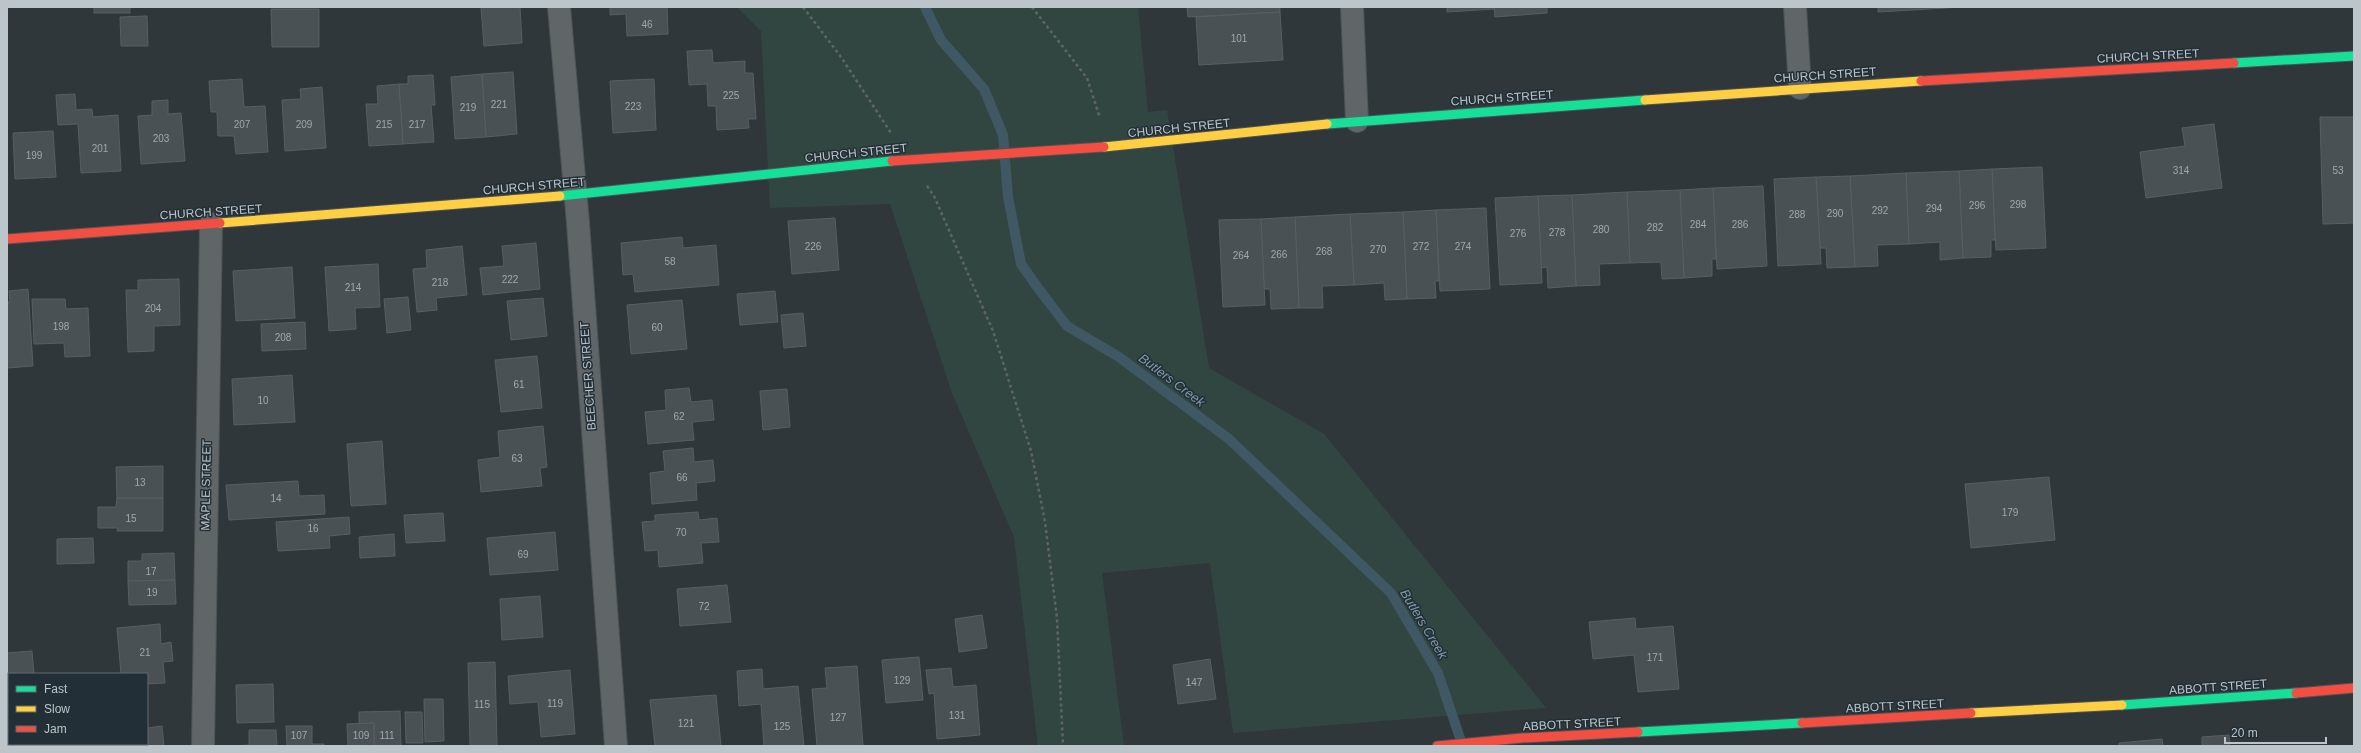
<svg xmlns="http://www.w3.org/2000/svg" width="2361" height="753" viewBox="0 0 2361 753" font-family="Helvetica,sans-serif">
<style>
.green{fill:#324641}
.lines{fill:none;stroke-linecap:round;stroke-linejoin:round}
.stream{stroke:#405863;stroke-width:10}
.building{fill:#4a5154;stroke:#585f62}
.street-casing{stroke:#4d5356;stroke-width:24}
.fast-casing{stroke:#4d5356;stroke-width:11}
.slow-casing{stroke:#4d5356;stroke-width:11}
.jam-casing{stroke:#4d5356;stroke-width:11}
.path{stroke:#5f6467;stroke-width:2.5;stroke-dasharray:3 3;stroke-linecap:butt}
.street{stroke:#606568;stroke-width:22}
.fast{stroke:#16e098;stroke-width:9}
.slow{stroke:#ffcf43;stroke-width:9}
.jam{stroke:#f24e42;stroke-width:9}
.labels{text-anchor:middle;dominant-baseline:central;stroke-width:3;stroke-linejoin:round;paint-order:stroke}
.number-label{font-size:10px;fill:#9fa8ac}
.street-label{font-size:12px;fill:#bbc5ca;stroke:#232f36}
.water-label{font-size:13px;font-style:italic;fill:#7f9caa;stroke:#232f36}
</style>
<rect width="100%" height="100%" fill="#2f373b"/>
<polygon class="green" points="737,7 1138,7 1148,112 1167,110 1209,368 1324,434 1546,708 1233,733 1210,563 1102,573 1124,746 1038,746 1014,537 952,393 890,204 770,208 761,31"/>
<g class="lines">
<polyline class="stream" points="925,7 941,40 984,89 1003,135 1008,197 1021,264 1038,288 1067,326 1119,357 1229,439 1391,593 1438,673 1462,744"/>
</g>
<g class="building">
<rect x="94" y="7" width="36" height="6"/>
<polygon points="481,7 520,7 522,43 484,46"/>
<polygon points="610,7 667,7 668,34 627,36 626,14 610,15"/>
<polygon points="1187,7 1280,7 1280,12 1188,17"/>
<polygon points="1447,7 1494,7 1494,9 1447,12"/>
<polygon points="1494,7 1547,7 1547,13 1495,17"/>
<polygon points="1878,7 1963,7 1878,12"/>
<polygon points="271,9 319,9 319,47 272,47"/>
<polygon points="1280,12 1283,60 1199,65 1196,17"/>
<polygon points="147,16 148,46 121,46 120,17"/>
<polygon points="712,50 713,63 745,61 745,73 753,73 756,119 748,119 749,128 717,130 716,106 708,106 707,84 689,85 687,51"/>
<polygon points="513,72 517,134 486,137 482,74"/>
<polygon points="482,74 486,137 455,139 451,77"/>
<polygon points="433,75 435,105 431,105 434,142 403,144 399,84 408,84 408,76"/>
<polygon points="242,79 244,107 265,106 268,152 236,154 234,136 218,136 217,112 211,112 209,81"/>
<polygon points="654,79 656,130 613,133 610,81"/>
<polygon points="399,84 403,144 369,146 366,104 378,104 377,86"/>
<polygon points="322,87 326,148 285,151 282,100 301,99 300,89"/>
<polygon points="75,94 76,110 92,109 93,117 118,115 121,171 81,173 78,124 58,125 56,95"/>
<polygon points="168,100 168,114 181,113 185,161 141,164 138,116 152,115 152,101"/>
<polygon points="2320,117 2354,117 2354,223 2323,224"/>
<polygon points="2214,124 2222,188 2146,198 2140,152 2185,146 2182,128"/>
<polygon points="53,131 56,177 15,179 13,133"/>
<polygon points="2042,167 2046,248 1996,250 1992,169"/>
<polygon points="1992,169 1995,240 1991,240 1991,257 1963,258 1959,171"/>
<polygon points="1959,171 1963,258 1940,260 1940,242 1909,244 1906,173"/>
<polygon points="1906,173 1909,244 1877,245 1878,266 1855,267 1850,176"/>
<polygon points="1850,176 1855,267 1827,268 1826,248 1820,248 1816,177"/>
<polygon points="1816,177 1821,264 1778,266 1774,179"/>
<polygon points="1763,186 1767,266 1717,269 1713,188"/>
<polygon points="1713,188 1716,259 1712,259 1712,276 1684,278 1680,190"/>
<polygon points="1680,190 1684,278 1662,279 1661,262 1630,263 1627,192"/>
<polygon points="1627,192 1630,263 1599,264 1600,285 1576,286 1572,195"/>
<polygon points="1572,195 1576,286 1548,288 1547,267 1541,268 1538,196"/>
<polygon points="1538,196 1542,283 1500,285 1495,198"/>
<polygon points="1486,208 1490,289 1440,291 1436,210"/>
<polygon points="1436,210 1439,281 1435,281 1436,298 1407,299 1403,212"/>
<polygon points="1403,212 1407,299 1385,300 1384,283 1354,285 1350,214"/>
<polygon points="1350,214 1354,285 1322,286 1323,308 1299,308 1295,217"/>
<polygon points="1295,217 1299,308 1271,309 1270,289 1264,289 1261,219"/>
<polygon points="835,218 839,270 792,274 788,221"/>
<polygon points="1261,219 1265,305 1223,307 1219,220"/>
<polygon points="682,237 683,248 716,245 719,285 635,292 633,274 623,275 621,243"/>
<polygon points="536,243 540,289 483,295 480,268 504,266 502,246"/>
<polygon points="462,246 467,295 436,298 437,310 417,312 413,269 427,268 426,250"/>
<polygon points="378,264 380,307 355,308 356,329 329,331 325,267"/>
<polygon points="292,267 295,318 236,321 233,271"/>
<polygon points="179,279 180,325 154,326 154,351 128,352 126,290 138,290 138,280"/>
<polygon points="28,289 33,366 7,368 7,302 10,302 9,291"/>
<polygon points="775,291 778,322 740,325 737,294"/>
<polygon points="408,297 411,330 387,333 384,299"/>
<polygon points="543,298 547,336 511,340 507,301"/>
<polygon points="32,299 65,299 66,309 88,308 90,356 65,357 64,343 34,344"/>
<polygon points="682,300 687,349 631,354 627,305"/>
<polygon points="803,313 806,346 784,348 781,315"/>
<polygon points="305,322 306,349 262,351 261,324"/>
<polygon points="537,356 542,408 501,412 495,360"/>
<polygon points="292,375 295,422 234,425 232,379"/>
<polygon points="689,388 691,402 712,400 714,420 692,422 694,440 648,444 645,412 666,410 665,390"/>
<polygon points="787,389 790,427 763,430 760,391"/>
<polygon points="543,426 547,467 540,468 542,486 481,492 478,460 500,457 498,431"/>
<polygon points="382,441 386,504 351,506 347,444"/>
<polygon points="693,448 694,462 713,460 715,481 696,483 697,500 652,504 650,473 665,471 663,451"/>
<polygon points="163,466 163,498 117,498 116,467"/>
<polygon points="2049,477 2055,540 1971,548 1965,484"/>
<polygon points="298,481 299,496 324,495 325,514 229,520 226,485"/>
<polygon points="117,498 163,498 163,531 117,531 118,528 98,528 98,507 116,507"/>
<polygon points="698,512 699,520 717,518 719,542 701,543 703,563 659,567 658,550 645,551 642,522 655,521 655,515"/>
<polygon points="443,513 445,541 406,543 404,515"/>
<polygon points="349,517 350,534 329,536 330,548 278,551 276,522"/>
<polygon points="555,532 558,570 490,575 487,538"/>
<polygon points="394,534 395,556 360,558 359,537"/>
<polygon points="93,538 94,563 57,564 57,539"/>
<polygon points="174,553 175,580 128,581 128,561 142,561 142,554"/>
<polygon points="175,580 176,604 129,605 128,581"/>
<polygon points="727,585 731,622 680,626 677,589"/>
<polygon points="540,596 543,637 502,640 500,599"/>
<polygon points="982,615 987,648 959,652 955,619"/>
<polygon points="1635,618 1636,629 1673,626 1679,689 1638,692 1634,655 1593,659 1589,622"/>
<polygon points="160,624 161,644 171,642 173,661 163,662 165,683 147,684 147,674 121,674 117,628"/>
<polygon points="32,651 34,674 9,674 9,692 7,693 7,653"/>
<polygon points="919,657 923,700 886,703 882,660"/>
<polygon points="1210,659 1216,699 1178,704 1173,665"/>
<polygon points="495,662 497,746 470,746 468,663"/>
<polygon points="857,666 863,746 817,746 812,689 827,688 825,668"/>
<polygon points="951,668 953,687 976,685 980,735 937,739 934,693 929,694 926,670"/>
<polygon points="762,669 763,689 798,686 804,746 764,746 761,704 739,706 737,671"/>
<polygon points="570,670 575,734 541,737 538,702 510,704 508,676"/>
<polygon points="273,684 274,722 237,723 236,685"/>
<polygon points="716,695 721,746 655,746 650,700"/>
<polygon points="424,699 443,699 444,741 425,742"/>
<polygon points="400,711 401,746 374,746 374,723 359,724 359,712"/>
<polygon points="405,712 422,712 423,743 406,743"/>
<polygon points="374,723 374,746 348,746 347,724"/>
<polygon points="162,726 164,746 137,746 137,744 147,744 147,728"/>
<polygon points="286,726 312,726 312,744 324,744 324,746 287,746"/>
<polygon points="249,730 276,730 277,746 229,746 249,745"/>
<polygon points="2229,735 2230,746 2202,746 2202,737"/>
<polygon points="2162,739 2163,746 2119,746 2119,743"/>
<polygon points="72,744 83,744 83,746 57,746"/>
<rect x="109" y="744" width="28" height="2"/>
</g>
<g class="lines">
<g class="street-casing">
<g id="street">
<polyline points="559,7 578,223 616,746"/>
<polyline points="1352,7 1357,121"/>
<polyline points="1795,7 1800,88"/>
<polyline points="203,746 211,224"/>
</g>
</g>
<g class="fast-casing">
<g id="fast">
<polyline points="2234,63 2354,56"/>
<polyline points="1327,124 1645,100"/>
<polyline points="560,196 892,161"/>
<polyline points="2122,705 2296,693"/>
<polyline points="1638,732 1802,723"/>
</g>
</g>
<g class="slow-casing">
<g id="slow">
<polyline points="1645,100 1921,81"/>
<polyline points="1104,147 1327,124"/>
<polyline points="220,223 560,196"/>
<polyline points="1971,713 2122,705"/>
</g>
</g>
<g class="jam-casing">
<g id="jam">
<polyline points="1921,81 2234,63"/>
<polyline points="892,161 1104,147"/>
<polyline points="7,239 220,223"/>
<polyline points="2296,693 2354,688"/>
<polyline points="1802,723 1971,713"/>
<polyline points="1437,746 1522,738 1638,732"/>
</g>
</g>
<g class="path">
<polyline points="803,7 841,57 891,133"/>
<polyline points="1032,7 1087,78 1100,118"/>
<polyline points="927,186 934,196 993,331 1031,451 1045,522 1057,618 1063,746"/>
</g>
<use href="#street" class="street"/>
<use href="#fast" class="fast"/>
<use href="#slow" class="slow"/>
<use href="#jam" class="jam"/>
</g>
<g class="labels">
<g class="number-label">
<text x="647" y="24">46</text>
<text x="1239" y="38">101</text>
<text x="731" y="95">225</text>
<text x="499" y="104">221</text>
<text x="633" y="106">223</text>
<text x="468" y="107">219</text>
<text x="242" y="124">207</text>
<text x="304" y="124">209</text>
<text x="384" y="124">215</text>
<text x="417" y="124">217</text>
<text x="161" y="138">203</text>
<text x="100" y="148">201</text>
<text x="34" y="155">199</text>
<text x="2181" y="170">314</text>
<text x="2338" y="170">53</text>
<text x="2018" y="204">298</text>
<text x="1977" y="205">296</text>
<text x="1934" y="208">294</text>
<text x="1880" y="210">292</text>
<text x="1835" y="213">290</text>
<text x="1797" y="214">288</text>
<text x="1698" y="224">284</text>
<text x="1740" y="224">286</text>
<text x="1655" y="227">282</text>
<text x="1601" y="229">280</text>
<text x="1557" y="232">278</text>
<text x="1518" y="233">276</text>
<text x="813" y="246">226</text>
<text x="1421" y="246">272</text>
<text x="1463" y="246">274</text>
<text x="1378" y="249">270</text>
<text x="1324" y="251">268</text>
<text x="1279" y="254">266</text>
<text x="1241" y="255">264</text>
<text x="670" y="261">58</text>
<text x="510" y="279">222</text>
<text x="440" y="282">218</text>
<text x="353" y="287">214</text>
<text x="153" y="308">204</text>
<text x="61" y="326">198</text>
<text x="657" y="327">60</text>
<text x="283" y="337">208</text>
<text x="519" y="384">61</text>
<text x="263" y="400">10</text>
<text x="679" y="416">62</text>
<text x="517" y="458">63</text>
<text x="682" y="477">66</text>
<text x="140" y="482">13</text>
<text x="276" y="498">14</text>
<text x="2010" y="512">179</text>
<text x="131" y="518">15</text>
<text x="313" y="528">16</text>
<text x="681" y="532">70</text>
<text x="523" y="554">69</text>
<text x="151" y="571">17</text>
<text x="152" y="592">19</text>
<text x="704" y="606">72</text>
<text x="145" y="652">21</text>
<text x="1655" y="657">171</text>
<text x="902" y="680">129</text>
<text x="1194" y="682">147</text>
<text x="555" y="703">119</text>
<text x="482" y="704">115</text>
<text x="957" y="715">131</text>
<text x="838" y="717">127</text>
<text x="686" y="723">121</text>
<text x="782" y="726">125</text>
<text x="299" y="735">107</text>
<text x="361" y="735">109</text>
<text x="387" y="735">111</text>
</g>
<g class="street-label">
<text transform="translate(2148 56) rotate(-3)">CHURCH STREET</text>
<text transform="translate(1825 75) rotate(-4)">CHURCH STREET</text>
<text transform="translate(1502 98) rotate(-4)">CHURCH STREET</text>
<text transform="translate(1179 128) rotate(-6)">CHURCH STREET</text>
<text transform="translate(856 153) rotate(-6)">CHURCH STREET</text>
<text transform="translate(534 186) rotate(-5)">CHURCH STREET</text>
<text transform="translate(211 212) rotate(-4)">CHURCH STREET</text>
<text transform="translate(588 376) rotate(-94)">BEECHER STREET</text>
<text transform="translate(206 485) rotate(-89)">MAPLE STREET</text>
<text transform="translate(2218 687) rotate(-4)">ABBOTT STREET</text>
<text transform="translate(1895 706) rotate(-3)">ABBOTT STREET</text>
<text transform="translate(1572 724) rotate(-3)">ABBOTT STREET</text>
</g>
<g class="water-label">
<text transform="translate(1172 380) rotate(37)">Butlers Creek</text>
<text transform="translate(1424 624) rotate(59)">Butlers Creek</text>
</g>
</g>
<rect width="2361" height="753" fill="none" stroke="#bbc5ca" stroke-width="16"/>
<rect x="8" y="673" width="140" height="72" fill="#232f36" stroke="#606b71"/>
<rect x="16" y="686" width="20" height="6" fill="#16e098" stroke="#606b71"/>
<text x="44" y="693" font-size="12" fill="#bbc5ca">Fast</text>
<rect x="16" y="706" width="20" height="6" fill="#ffcf43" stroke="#606b71"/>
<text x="44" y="713" font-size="12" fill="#bbc5ca">Slow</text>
<rect x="16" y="726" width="20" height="6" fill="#f24e42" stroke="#606b71"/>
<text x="44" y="733" font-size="12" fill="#bbc5ca">Jam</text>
<path d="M2225 737v6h101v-6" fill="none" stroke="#bbc5ca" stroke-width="2"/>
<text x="2231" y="737" font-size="12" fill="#bbc5ca" stroke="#232f36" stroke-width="3" paint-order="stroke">20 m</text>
</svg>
